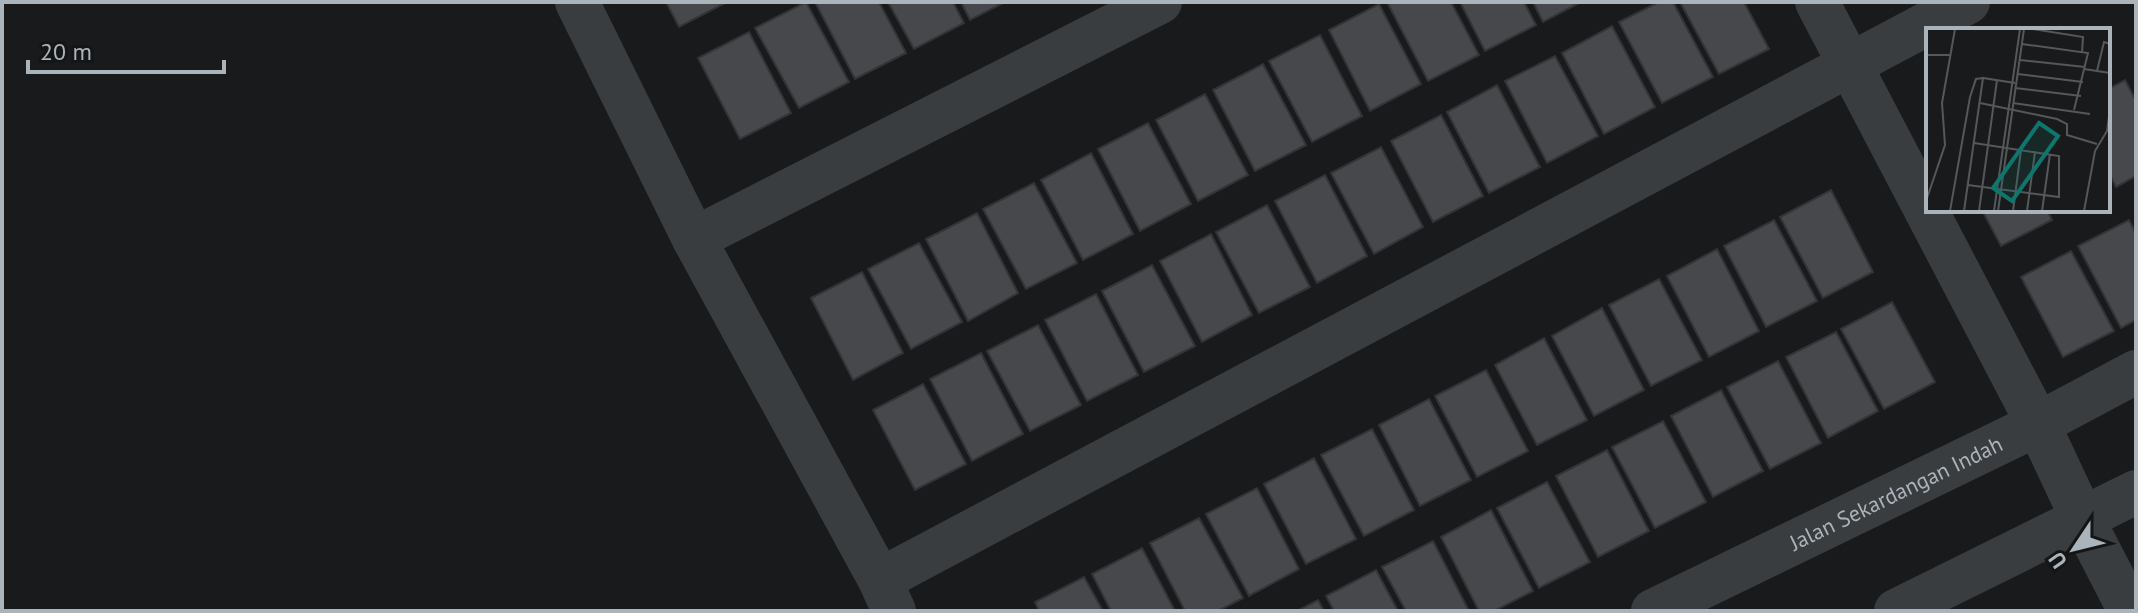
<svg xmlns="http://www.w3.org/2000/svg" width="2138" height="613" viewBox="0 0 2138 613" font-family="'PT Sans',sans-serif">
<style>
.building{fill:#46484b;stroke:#333437;stroke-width:2}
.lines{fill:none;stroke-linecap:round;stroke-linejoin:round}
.minor{stroke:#3a3d40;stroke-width:44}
.labels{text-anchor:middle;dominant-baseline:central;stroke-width:6;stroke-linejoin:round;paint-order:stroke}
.street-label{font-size:22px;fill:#acb4bb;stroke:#141516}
.inset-road{fill:none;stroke:#54585b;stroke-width:2}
.view{fill:#0f766e;fill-opacity:0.15;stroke:#0f766e;stroke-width:4}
.inset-edge{fill:none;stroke:#acb4bb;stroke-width:4}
</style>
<rect width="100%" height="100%" fill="#191a1b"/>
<g class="building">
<polygon points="666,2 727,2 679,27"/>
<polygon points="806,2 849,82 799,108 755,28"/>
<polygon points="815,2 879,2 906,53 855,79"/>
<polygon points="888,2 953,2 964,23 914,49"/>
<polygon points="961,2 1005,2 970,20"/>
<polygon points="1387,2 1451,2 1479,55 1428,81"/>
<polygon points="1460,2 1524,2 1536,25 1485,51"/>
<polygon points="1533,2 1581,2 1543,22"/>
<polygon points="1659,2 1673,2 1713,77 1662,103 1619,22"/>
<polygon points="1680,2 1744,2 1769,49 1719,74"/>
<polygon points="1379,4 1421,84 1370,111 1329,30"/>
<polygon points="1612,26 1655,107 1604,134 1562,53"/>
<polygon points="749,32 791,113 740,139 698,58"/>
<polygon points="1320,35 1362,116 1312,142 1269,61"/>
<polygon points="1555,56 1598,136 1547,163 1505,81"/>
<polygon points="1263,64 1306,145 1255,171 1213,90"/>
<polygon points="2125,80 2136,101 2136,176 2116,187 2108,171 2108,89"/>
<polygon points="1497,85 1540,167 1489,193 1447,112"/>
<polygon points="1205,94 1248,175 1198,201 1156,120"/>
<polygon points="1441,115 1483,196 1433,222 1391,141"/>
<polygon points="1148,123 1191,204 1140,231 1098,149"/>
<polygon points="1381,147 1423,227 1374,254 1331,173"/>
<polygon points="1091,153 1133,234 1083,260 1041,180"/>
<polygon points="1325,175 1367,256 1317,283 1275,201"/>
<polygon points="1034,183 1077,263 1026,289 983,209"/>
<polygon points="1831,190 1873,272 1823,298 1780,217"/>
<polygon points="1267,205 1310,287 1259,313 1216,232"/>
<polygon points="1982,210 2047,210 2052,220 2001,246"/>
<polygon points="977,213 1018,293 968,321 926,239"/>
<polygon points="1774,220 1817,301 1766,327 1724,246"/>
<polygon points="2129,220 2136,234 2136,320 2121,328 2078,246"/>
<polygon points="1211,234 1252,315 1202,342 1160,261"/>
<polygon points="919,243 962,322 911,349 868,269"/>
<polygon points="1717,249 1759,331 1709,357 1667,276"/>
<polygon points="2071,251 2114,331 2063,357 2021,277"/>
<polygon points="1152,265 1195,346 1144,372 1102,291"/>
<polygon points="862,272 903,353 853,380 811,298"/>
<polygon points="1659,279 1702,360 1651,386 1609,305"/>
<polygon points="1096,294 1138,375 1087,401 1045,320"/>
<polygon points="1892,302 1935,382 1884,409 1841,329"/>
<polygon points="1602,308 1644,390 1594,416 1552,336"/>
<polygon points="1038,325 1081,405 1030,431 987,351"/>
<polygon points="1836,332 1878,411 1828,438 1786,357"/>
<polygon points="1544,338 1587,420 1537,445 1495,365"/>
<polygon points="981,353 1023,434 972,461 930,379"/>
<polygon points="1778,361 1821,443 1770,469 1727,387"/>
<polygon points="1486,370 1528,451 1477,477 1435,396"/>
<polygon points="923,384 966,464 915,490 873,410"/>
<polygon points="1721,390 1763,471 1713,497 1671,416"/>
<polygon points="1429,399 1471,480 1420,506 1379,425"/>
<polygon points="1663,421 1706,502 1655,528 1612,447"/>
<polygon points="1372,429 1414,510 1364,536 1321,455"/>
<polygon points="1607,450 1649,531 1598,557 1556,476"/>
<polygon points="1314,458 1356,539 1306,564 1264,484"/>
<polygon points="1547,482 1590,562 1539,588 1497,508"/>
<polygon points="1257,488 1299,569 1249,596 1206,514"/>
<polygon points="1491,510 1533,591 1494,611 1479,611 1441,537"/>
<polygon points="1199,518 1243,598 1218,611 1185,611 1150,543"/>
<polygon points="1433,541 1469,611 1406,611 1382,567"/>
<polygon points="1142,548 1175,611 1111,611 1092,574"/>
<polygon points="1376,570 1398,611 1334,611 1326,596"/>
<polygon points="1084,577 1103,611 1039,611 1035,602"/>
<polygon points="1318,600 1324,611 1297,611"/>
</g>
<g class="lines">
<g class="minor">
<polyline points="577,2 694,239 880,580 894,611"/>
<polyline points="1817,2 2038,424 2083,520 2130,611"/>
<polyline points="694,239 1160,2"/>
<polyline points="880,580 1968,2"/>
<path id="s1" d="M1653,611L2038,424L2136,372"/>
<polyline points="1896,611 2136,492"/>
</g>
</g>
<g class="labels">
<g class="street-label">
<text stroke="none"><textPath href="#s1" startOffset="270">Jalan Sekardangan Indah</textPath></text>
</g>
</g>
<g transform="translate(1926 28)">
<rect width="184" height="184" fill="#191a1b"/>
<path class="inset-road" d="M107,1L157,9L156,25M96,16L162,25L148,82M0,27H25M94,32L159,39M158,41L184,45M171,43L178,14L184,16M92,46L157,54M89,60L155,68M54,75L131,91L141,96V107L171,116M87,75L164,86M42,157L133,169V128L48,115M0,173L19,117L16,75L29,1M24,183L44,69L50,51L57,50M38,183L57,50L89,55M53,183L71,52M68,183L94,1M72,183L98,1M87,183L95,122M101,183L109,124M116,183L124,126M158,183L169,123L181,103L184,81"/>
<path class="view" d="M113,95L132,108L86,173L67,160Z"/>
<rect width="184" height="184" class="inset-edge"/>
</g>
<rect width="2138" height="613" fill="none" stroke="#acb4bb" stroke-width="8"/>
<g transform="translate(2074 549) rotate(235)" stroke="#141516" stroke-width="6" paint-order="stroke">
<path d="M0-6L14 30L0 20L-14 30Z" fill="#acb4bb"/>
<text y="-12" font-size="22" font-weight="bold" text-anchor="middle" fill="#acb4bb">U</text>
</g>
<path d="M28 60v12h196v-12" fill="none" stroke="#acb4bb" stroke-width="4"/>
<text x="40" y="60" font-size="24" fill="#acb4bb" stroke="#141516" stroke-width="6" paint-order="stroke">20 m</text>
</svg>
